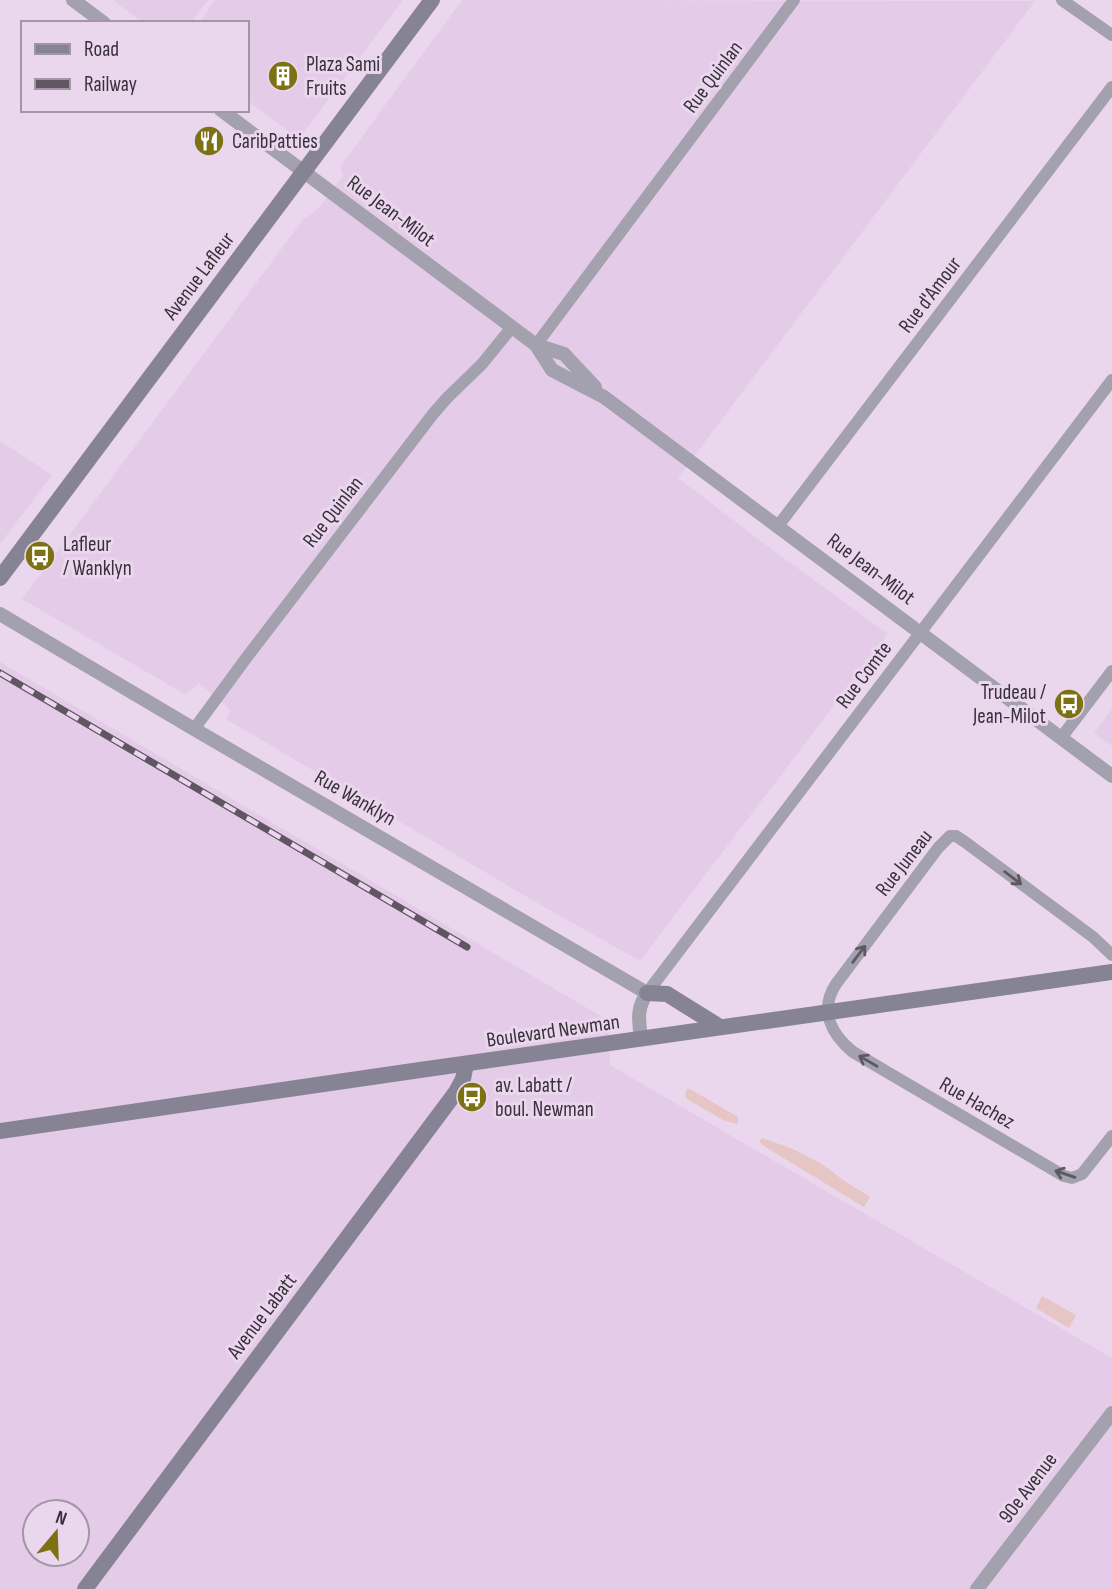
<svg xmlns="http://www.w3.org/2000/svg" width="1112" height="1589" viewBox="0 0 1112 1589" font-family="'Sofia Sans Condensed',sans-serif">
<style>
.built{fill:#e4cbe8;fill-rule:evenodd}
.green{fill:#e6c5c5}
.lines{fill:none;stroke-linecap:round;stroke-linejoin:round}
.minor{stroke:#a3a1ad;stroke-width:12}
.tertiary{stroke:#a3a1ad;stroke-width:14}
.secondary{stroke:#868494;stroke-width:16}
.rail-casing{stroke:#5f5662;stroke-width:7}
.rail{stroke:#ead7ee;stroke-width:4.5;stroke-dasharray:13;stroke-linecap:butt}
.oneway{stroke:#5d5862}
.labels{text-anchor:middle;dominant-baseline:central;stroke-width:6;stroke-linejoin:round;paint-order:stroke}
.poi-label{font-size:21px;fill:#38313a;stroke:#ead7ee;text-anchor:start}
.street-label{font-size:21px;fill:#38313a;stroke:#ead7ee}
</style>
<rect width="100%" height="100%" fill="#ead7ee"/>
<g class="built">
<polygon points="113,0 208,0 191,23 143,23"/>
<polygon points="215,0 403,0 299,139 247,101 247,23 199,23"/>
<polygon points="462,0 1035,1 678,478 770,548 888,634 640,961 534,901 226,719 231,710 199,683 186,695 22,599 302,221 318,209 343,176 340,167"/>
<polygon points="0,441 52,475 0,544"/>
<path d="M0,662L609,1021L610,1065L1112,1358V1589H0ZM35,1512H77V1554H35Z"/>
<polygon points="1112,709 1112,746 1094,733"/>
</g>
<g class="green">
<polygon points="687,1089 690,1089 738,1117 738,1124 725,1121 687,1099 685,1095"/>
<polygon points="762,1138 793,1149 822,1164 843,1180 870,1197 864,1207 767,1148 759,1142"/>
<polygon points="1042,1296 1076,1315 1069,1328 1036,1308"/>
</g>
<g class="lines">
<g class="minor">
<polyline points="1062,0 1112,35"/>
<polyline points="536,345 794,0"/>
<polyline points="778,526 1112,87"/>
<polyline points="194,729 247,657 433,414 447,398 482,364 512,327"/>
<polyline points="1061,738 1112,671"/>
<path d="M1112,955L1093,937L965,842L956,836H950L938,848L836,984C819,1010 831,1034 853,1052L1064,1176L1072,1178L1082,1174L1112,1136"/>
<polyline points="647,993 1112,380"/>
</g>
<g class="tertiary">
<polyline points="73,0 104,23"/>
<polyline points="221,110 536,345 564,354 595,387"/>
<polyline points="536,345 552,370 604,397 1112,776"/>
<path d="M0,614L194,729L647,993C636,1010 639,1020 641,1039"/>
<polyline points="977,1589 1112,1413"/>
</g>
<g class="secondary">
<polyline points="0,578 432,0"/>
<polyline points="647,993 667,994 720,1027"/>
<polyline points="0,1131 420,1070 1112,972"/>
<polyline points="85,1589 456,1092 463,1079 466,1064"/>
</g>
<g class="rail-casing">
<polyline id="rail" points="0,673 467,947"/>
</g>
<use href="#rail" class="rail"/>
</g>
<defs><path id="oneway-shaft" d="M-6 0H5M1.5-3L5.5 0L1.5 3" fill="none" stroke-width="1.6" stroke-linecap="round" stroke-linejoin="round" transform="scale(1.75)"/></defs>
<g class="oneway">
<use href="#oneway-shaft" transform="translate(1013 878) rotate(37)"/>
<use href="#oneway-shaft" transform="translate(859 954) rotate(-53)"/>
<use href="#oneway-shaft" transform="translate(868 1061) rotate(-150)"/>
<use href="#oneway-shaft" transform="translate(1065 1174) rotate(-161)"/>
</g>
<defs>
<g id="building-disc" transform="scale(1.575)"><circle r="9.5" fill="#7c7213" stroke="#ead7ee"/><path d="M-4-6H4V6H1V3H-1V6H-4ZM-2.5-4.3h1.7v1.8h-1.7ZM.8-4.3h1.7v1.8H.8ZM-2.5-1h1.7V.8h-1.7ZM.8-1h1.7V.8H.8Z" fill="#fff"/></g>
<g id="restaurant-disc" transform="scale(1.575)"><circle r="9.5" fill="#7c7213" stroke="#ead7ee"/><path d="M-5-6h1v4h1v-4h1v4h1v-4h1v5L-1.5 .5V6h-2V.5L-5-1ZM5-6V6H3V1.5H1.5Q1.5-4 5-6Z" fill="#fff"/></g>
<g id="bus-disc" transform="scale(1.575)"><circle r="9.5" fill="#7c7213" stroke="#ead7ee"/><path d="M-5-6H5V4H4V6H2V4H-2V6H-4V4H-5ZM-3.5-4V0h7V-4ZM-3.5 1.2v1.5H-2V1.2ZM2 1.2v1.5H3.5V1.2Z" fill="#fff"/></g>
</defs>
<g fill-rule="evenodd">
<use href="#building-disc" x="283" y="76"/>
<use href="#restaurant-disc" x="209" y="141"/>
<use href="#bus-disc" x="40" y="556"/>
<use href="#bus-disc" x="1069" y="704"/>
<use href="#bus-disc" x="472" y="1097"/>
</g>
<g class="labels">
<g class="poi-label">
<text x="306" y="64">Plaza Sami<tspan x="306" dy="24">Fruits</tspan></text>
<text x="232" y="141">CaribPatties</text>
<text x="63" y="544">Lafleur<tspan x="63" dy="24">/ Wanklyn</tspan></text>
<text x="1046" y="692" text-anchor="end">Trudeau /<tspan x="1046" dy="24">Jean-Milot</tspan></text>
<text x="495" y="1085">av. Labatt /<tspan x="495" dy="24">boul. Newman</tspan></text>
</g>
<g class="street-label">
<text transform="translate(713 77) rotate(-53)">Rue Quinlan</text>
<text transform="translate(391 211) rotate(37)">Rue Jean-Milot</text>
<text transform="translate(199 276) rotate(-53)">Avenue Lafleur</text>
<text transform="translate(930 295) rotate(-53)">Rue d'Amour</text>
<text transform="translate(333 512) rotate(-52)">Rue Quinlan</text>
<text transform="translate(871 569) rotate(37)">Rue Jean-Milot</text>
<text transform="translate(864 675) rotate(-53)">Rue Comte</text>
<text transform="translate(355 798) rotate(30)">Rue Wanklyn</text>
<text transform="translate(904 863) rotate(-52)">Rue Juneau</text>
<text transform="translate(553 1031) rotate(-8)">Boulevard Newman</text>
<text transform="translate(977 1103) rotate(30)">Rue Hachez</text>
<text transform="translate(262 1316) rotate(-53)">Avenue Labatt</text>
<text transform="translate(1028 1488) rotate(-53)">90e Avenue</text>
</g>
</g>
<rect x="21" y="21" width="228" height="91" fill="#ead7ee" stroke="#a395a6" stroke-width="2"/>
<rect x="35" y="44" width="35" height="10" fill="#868494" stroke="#a395a6" stroke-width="2"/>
<text x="84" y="56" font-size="21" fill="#38313a">Road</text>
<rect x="35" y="79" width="35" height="10" fill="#5f5662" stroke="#a395a6" stroke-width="2"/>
<text x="84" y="91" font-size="21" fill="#38313a">Railway</text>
<g transform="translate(56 1533) rotate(19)"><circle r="33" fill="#ead7ee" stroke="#a395a6" stroke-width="2"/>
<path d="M0-5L12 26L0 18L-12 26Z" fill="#7c7213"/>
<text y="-10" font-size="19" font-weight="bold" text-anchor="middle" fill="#38313a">N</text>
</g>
</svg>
